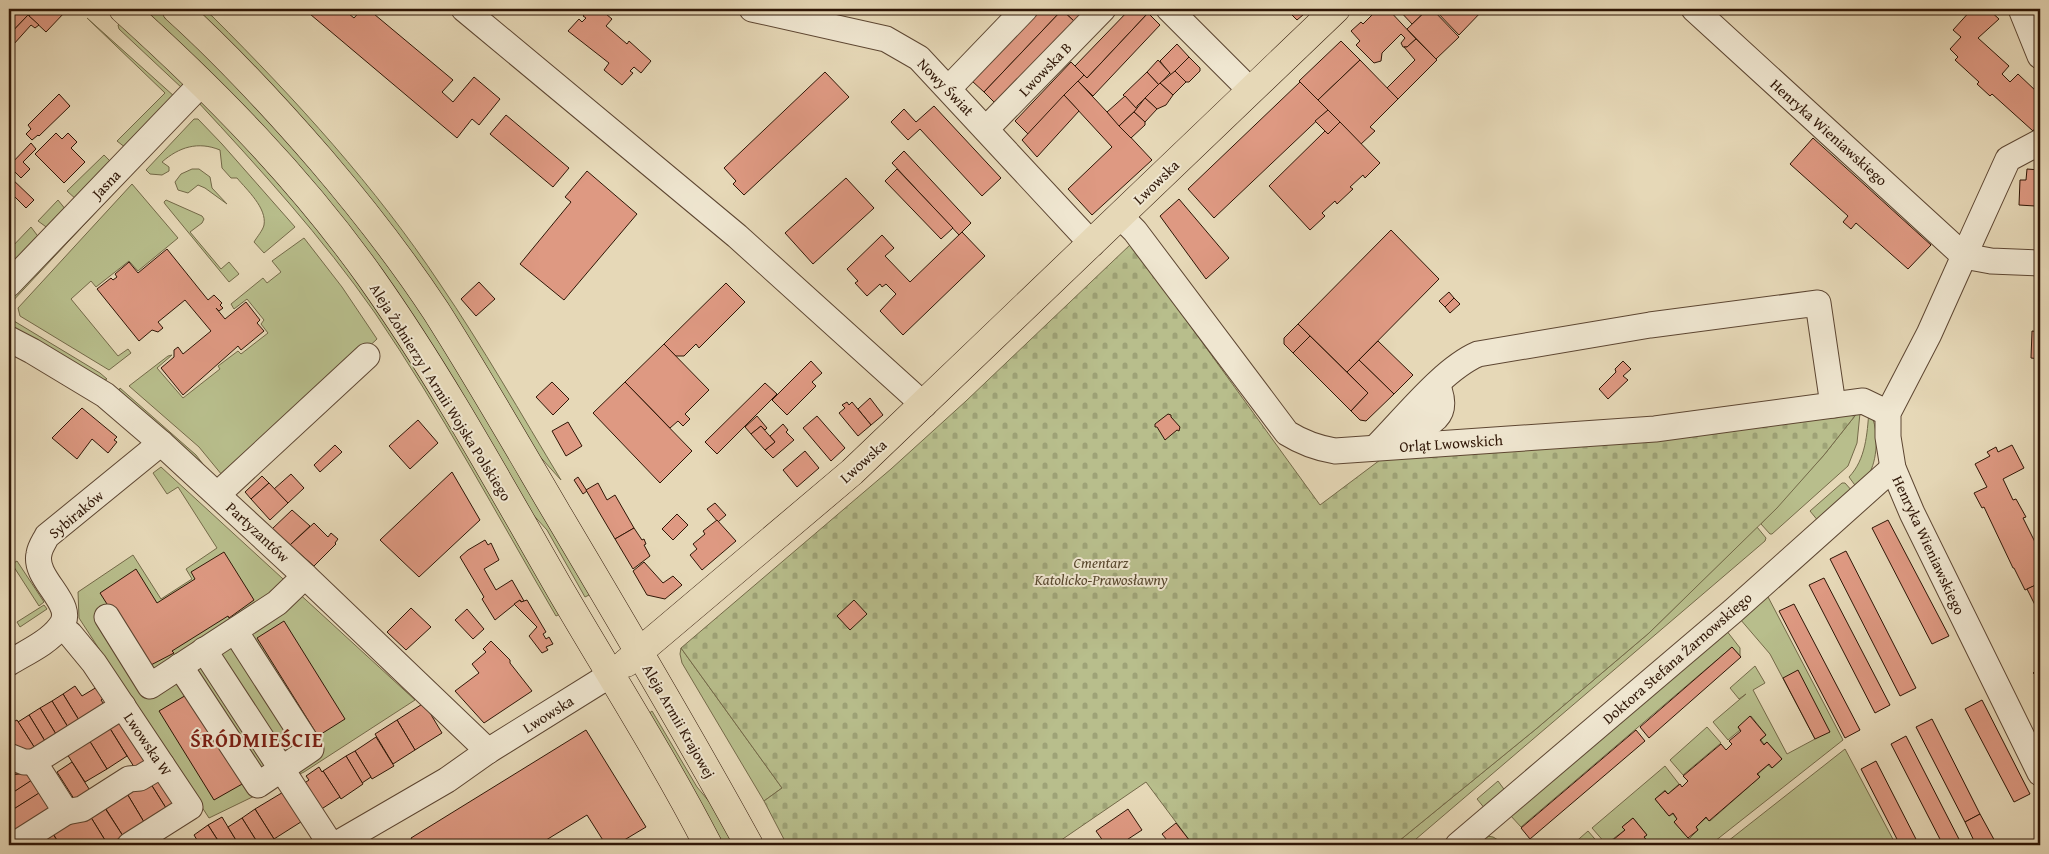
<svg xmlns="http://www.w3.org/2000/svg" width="2049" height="854" viewBox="0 0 2049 854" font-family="'Gentium Book Plus',serif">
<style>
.green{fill:#b8be8c;stroke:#746a49}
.cemetery{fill:url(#cemetery-stones);stroke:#746a49}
.building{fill:#de9982;stroke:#2f1606}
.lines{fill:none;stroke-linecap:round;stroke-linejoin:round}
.minor-casing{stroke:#5d4632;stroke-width:27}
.major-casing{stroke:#2f1606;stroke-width:29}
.minor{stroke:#efe6d0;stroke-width:25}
.major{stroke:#e6d8b7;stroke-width:28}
.labels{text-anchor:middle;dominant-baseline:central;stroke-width:4;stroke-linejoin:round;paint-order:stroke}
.street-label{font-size:15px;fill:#2f1606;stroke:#efe6d0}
.park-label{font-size:15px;font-style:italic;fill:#58482e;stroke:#efe6d0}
.district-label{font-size:20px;font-weight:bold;letter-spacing:1px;fill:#7a1f14;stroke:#efe6d0}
</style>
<defs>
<pattern id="cemetery-stones" width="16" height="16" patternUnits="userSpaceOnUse" patternTransform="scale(1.25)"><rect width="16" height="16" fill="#b8be8c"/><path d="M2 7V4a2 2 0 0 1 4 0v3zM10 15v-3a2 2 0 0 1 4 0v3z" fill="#9ea377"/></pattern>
</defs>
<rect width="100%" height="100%" fill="#e6d8b7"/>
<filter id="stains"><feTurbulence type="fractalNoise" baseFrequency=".004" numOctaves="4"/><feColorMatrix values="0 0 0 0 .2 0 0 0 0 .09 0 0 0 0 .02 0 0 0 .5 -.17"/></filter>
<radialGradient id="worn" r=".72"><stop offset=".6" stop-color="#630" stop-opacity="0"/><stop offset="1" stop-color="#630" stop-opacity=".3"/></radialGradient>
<g class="green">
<polygon points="139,9 161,9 195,40 271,116 405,281 593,593 585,597 547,530 517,497 443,371"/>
<path d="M193,9H204L213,17C296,100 375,186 440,284C483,347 521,414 561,480L533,449Z"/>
<polygon points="87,18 175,97 126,148 117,141 165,93"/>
<polygon points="122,22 184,79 183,89 119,29 118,25"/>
<path d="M197,101H200L209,105L306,213L381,311L564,612L556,616C497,515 441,410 375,313C322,237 260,169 197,101Z"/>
<path d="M194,119H198L222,144L295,227L264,253L254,242C257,237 263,230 264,225C267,208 247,190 237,178H231L222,168L220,150C198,141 179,147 162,162L169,167V171L162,175L150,174L146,170Z"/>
<polygon points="104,155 112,163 77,200 67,191"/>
<polygon points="192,169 199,169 210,177 212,188 227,204 205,188 198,185 188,193 178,190 175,182 181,174"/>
<polygon points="120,180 126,180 9,305 9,297"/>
<polygon points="132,184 178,238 138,271 129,261 96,287 91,281 71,299 118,356 128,349 131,353 109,370 20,316 18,308"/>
<polygon points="58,200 66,210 49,229 38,221"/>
<polygon points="166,200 202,216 204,219 202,223 190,232 221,269 229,262 239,274 229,282 165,204 164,202"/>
<polygon points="31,227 40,239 9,269 9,250"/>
<polygon points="304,238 342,287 377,339 250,457 222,475 199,447 129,386 168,356 172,355 157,368 183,398 220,369 218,366 238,351 241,354 268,333 261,324 264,320 247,299 234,309 231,304 263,278 267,283 281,272 272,261"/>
<polygon points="9,318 100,373 107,379 103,381 9,327"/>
<polygon points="120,388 196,455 216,481 119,391"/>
<path d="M1869,411C1879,426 1878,457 1870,472C1867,478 1861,483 1857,488L1849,477C1866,459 1867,434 1869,411Z"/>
<polygon points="1858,412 1860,413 1857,443 1848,466 1772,534 1770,534 1761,524 1824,455"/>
<polygon points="161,467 415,700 304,772 209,818 79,618 78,592 133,555 161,599 192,579 186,569 217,548 178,487 167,494 153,473"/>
<polygon points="1842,483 1845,483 1853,492 1819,522 1810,511"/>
<polygon points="1757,527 1766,538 1765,541 1409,845 1394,845 1536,729 1649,633"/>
<polygon points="17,561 44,602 39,606 12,564"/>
<polygon points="1767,595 1843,740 1710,845 1656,845 1652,840 1649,843 1644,837 1647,835 1633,818 1622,827 1625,830 1606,844 1592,828 1665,766 1679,784 1668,794 1665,790 1655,799 1669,816 1673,814 1677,819 1674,822 1689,839 1698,830 1696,827 1706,818 1710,821 1760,777 1758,774 1768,765 1772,768 1782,759 1767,742 1764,744 1761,740 1766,735 1751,716 1738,727 1740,730 1728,740 1713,722 1746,694 1739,699 1730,688 1755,666 1765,683 1753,690 1787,754 1815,739 1770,654 1740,619"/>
<polygon points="44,605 47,609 20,627 17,622"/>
<polygon points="1726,630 1740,648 1740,656 1732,647 1521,827 1510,815"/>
<polygon points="681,648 782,788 764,801 682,663 680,654"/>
<polygon points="652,711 697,787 722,817 739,845 722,845 647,715"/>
<polygon points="1707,727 1721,743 1683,775 1670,760"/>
<polygon points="1845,749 1896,845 1723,845"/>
<polygon points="1498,781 1506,792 1486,810 1477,799"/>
<polygon points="1588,831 1600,845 1572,845"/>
<polygon points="1487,836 1493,837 1498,840 1492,845 1474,845"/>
</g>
<polygon class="cemetery" points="1131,244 1320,505 1380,460 1858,412 1824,455 1777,508 1649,633 1536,729 1394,845 1193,845 1146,782 1054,845 787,845 764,801 782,788 681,648 891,469 966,401"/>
<g class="building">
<polygon points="9,9 21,9 28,15 9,35"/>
<polygon points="35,9 62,9 65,12 46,32 29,16"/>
<polygon points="304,9 343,9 354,18 362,9 368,9 453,80 442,92 453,102 474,77 500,99 479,125 472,119 457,138"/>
<polygon points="589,9 600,9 612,19 606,26 627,44 629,41 651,61 641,73 634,67 630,71 633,73 622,85 604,70 609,63 568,31 579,19 582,22 586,18 583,16"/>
<polygon points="1041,9 1062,10 984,92 972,81"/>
<polygon points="1061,9 1087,9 1075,22"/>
<polygon points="1130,9 1144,9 1148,13 1087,78 1075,66"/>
<polygon points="1286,9 1310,9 1297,20"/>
<polygon points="1375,9 1388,9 1416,39 1407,47 1403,47 1401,43 1405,38 1401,34 1382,53 1381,61 1374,63 1356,45 1360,41 1351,31 1361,22 1363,24 1373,14 1371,12"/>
<polygon points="1398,9 1428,9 1412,24"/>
<polygon points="1428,9 1432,9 1459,37 1436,59 1407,29"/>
<polygon points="1434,9 1484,9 1459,35"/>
<polygon points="1972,9 1988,9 1999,19 1978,38 2009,66 2002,74 2010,82 2018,74 2037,92 2034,95 2040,101 2040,122 2033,131 1992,94 1990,96 1977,84 1979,82 1955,60 1958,57 1950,49 1961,37 1953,30"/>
<polygon points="1062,10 1075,22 996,104 984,92"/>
<polygon points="1148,13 1160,25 1093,96 1078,81 1084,75 1087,78"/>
<polygon points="28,15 39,25 35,28 31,25 13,45 9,41 9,35"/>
<polygon points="1416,39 1437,60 1398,99 1387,88 1415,60 1404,47 1407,47"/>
<polygon points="1341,41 1360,60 1318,100 1299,81"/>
<polygon points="1177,44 1189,57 1171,75 1160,61"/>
<polygon points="1189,57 1200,68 1200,71 1189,82 1186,82 1175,71"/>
<polygon points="1158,60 1170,73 1159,85 1147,72"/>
<polygon points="1360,60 1398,99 1370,127 1375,131 1361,144 1318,100"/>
<polygon points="1071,62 1084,75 1028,134 1015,121"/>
<polygon points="1175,71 1186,82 1173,95 1160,83"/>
<polygon points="825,72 849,97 744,195 733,184 736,181 724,168"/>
<polygon points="1147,72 1159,85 1137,106 1137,109 1123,95"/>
<polygon points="1078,81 1152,160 1092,215 1068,189 1112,147 1064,95"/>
<polygon points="1300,82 1328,110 1214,218 1188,189"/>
<polygon points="1160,83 1173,95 1166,105 1157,109 1145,98"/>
<polygon points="59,94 70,106 39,136 38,135 32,140 26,134 31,129 28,125"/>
<polygon points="1064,95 1079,111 1037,157 1022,140"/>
<polygon points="1125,96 1137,109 1119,126 1107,112"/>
<polygon points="1145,98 1157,109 1145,122 1134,112"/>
<polygon points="934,106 1001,178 982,196 920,129 908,140 891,122 904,109 916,122"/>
<polygon points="1328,110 1340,122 1328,134 1315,121"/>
<polygon points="1134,112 1145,122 1145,125 1131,138 1119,126"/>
<polygon points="506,115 569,168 553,187 490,134"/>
<polygon points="1340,122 1380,163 1365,178 1363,175 1350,187 1353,189 1337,204 1335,201 1322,213 1325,216 1310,230 1269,186 1325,131 1328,134"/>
<polygon points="56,133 62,139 68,133 77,142 71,148 85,162 64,183 35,154"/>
<polygon points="1813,138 1931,245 1908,269 1856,223 1851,229 1843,222 1848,216 1790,164"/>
<polygon points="31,143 36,149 23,162 30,169 21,178 9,166"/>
<polygon points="904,151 971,223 959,235 892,163"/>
<polygon points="897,169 953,228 941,239 885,181"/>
<polygon points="2027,169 2040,170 2040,210 2035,210 2035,206 2019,205 2020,180 2026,180"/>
<polygon points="587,171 637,214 564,300 520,264 571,202 565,197"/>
<polygon points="10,177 34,200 26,208 9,191 9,178"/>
<polygon points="846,178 874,208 813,264 785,233"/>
<polygon points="1179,199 1229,258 1206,279 1160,216"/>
<polygon points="1391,230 1439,279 1347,372 1298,324"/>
<polygon points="962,232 985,256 903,335 880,311 896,294 886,284 882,287 880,284 867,296 855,283 858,281 847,269 882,235 894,248 885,256 910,282"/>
<polygon points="167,249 208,300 214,295 222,303 220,305 223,308 219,311 216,308 225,319 246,302 260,320 257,323 264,331 241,350 238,346 183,395 161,368 174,357 174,350 178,347 183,354 211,331 185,300 158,322 163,328 158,332 152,330 139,341 97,289 111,278 113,280 117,277 115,274 129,262 138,273"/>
<polygon points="479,282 495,299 476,316 461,299"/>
<polygon points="726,283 745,302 699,348 696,344 684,356 676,356 664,344"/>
<polygon points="1449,292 1454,298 1445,307 1439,301"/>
<polygon points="1454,298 1460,304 1450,313 1445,307"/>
<polygon points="1298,324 1310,336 1293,353 1284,344 1284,338"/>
<polygon points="2032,331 2040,332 2040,359 2031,358"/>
<polygon points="1310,336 1368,393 1351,411 1293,353"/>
<polygon points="1378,341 1413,375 1394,394 1359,360"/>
<polygon points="664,344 709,390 685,414 690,419 683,426 678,421 670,428 625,382"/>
<polygon points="1359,360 1394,394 1366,421 1360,420 1351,411 1368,393 1347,372"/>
<polygon points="811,361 822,373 812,382 816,386 787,415 772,400"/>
<polygon points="1623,361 1631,369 1623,376 1628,380 1608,399 1599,389 1616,372 1615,369"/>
<polygon points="552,382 569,399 553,415 536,397"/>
<polygon points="625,382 692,451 660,483 593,413"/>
<polygon points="765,383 777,394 717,454 705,442"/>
<polygon points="870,398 883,415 871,425 858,409"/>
<polygon points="847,402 849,405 852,402 871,425 858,436 839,413 845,408 842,405"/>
<polygon points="82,408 117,437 114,440 117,442 108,453 92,439 77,459 52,438"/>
<polygon points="1168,414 1171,415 1171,417 1180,427 1179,431 1177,430 1165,440 1157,427 1155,427 1155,424"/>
<polygon points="757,416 767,428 765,430 761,426 751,434 745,427"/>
<polygon points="817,416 845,448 831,461 803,428"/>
<polygon points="418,420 438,443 410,469 389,446"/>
<polygon points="568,422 582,446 566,456 552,431"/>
<polygon points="783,424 788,430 786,432 794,440 773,458 765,450 775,442 770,436"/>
<polygon points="761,426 775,442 765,450 751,434"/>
<polygon points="335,445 342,452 320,472 314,465"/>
<polygon points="2012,445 2024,468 2003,479 2013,500 2016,499 2026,517 2023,518 2040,552 2039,554 2040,583 2025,590 2014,568 2013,568 1984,507 1982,508 1974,493 1987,487 1975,464 1990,456 1987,452 1996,447 1998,452"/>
<polygon points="805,451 819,468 797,487 783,470"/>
<polygon points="452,472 480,520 419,577 380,540"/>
<polygon points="291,474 304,488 288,503 274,489"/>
<polygon points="262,476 269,483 251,499 245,492"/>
<polygon points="578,477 587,491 583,494 574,480"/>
<polygon points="269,483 288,503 270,520 251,499"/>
<polygon points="598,483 607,500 615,495 634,528 615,539 586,490"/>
<polygon points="715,503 726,515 718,522 707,509"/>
<polygon points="292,510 310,526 290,545 272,529"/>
<polygon points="677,514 688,525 673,540 662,529"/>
<polygon points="717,520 736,541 702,570 690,555 697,549 693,544 705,534 703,531"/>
<polygon points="1888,520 1949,636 1932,644 1872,528"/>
<polygon points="314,523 328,537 331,533 338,539 335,543 336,544 314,566 290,545"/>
<polygon points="634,528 642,540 644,539 646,544 644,545 650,556 633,569 615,539"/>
<polygon points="485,540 488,545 491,543 499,560 484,569 496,590 512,580 524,601 521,602 520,600 495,620 482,599 484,597 460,557 468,550"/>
<polygon points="1846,551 1916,688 1900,696 1830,559"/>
<polygon points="224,552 254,600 229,618 228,616 172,651 174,653 147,667 100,593 136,569 157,603 195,579 191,572"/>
<polygon points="644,562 663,583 673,576 682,585 665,599 647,595 633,571"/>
<polygon points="1824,578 1890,705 1875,713 1809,585"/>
<polygon points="2040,583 2040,615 2027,589"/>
<polygon points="520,600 521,602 527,600 546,632 543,634 546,639 549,637 553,644 546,647 548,650 542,653 529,636 537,627 514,604"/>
<polygon points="854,600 867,614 850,630 837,616"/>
<polygon points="1794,604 1860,730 1845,738 1779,611"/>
<polygon points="411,608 431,627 406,650 387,632"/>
<polygon points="467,609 484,629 473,639 455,620"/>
<polygon points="284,621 345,719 318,736 257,638"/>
<polygon points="491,641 510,660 510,663 532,691 484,723 455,691 479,673 472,664 486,652 483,649"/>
<polygon points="1732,647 1741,657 1649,738 1640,727"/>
<polygon points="2040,666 2040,679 2033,673"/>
<polygon points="1798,670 1830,732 1815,739 1783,678"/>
<polygon points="75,686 82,696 97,687 104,698 101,700 108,710 82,725 63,694"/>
<polygon points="63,694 82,725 71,732 52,701"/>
<polygon points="188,694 244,783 214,800 159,711"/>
<polygon points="1982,700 2030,794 2014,802 1965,709"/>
<polygon points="52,701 71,732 59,739 40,708"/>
<polygon points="424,703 442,733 415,750 397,720"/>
<polygon points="40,708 59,739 48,746 29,715"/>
<polygon points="29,715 48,746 38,753 18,722"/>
<polygon points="125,716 152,760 136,770 109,727"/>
<polygon points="1750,716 1766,735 1760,740 1764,745 1767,742 1782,759 1772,768 1769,764 1757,774 1760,777 1709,821 1706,817 1696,827 1698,830 1688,838 1674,822 1677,819 1673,813 1669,816 1655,799 1665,791 1668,794 1680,784 1682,787 1688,781 1683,776 1721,744 1726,750 1732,744 1729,741 1741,731 1738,727"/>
<polygon points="1932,719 1980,814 1965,822 1916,727"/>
<polygon points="17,720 38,753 9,745 9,724"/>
<polygon points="397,720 415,750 393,764 375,734"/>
<polygon points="109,727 127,756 107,769 89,740"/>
<polygon points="586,730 646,827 616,845 606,845 587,815 538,845 415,845 411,838"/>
<polygon points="1636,730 1645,741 1530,839 1521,828"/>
<polygon points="1906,736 1962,845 1943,845 1891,744"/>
<polygon points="376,737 394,766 372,779 355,751"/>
<polygon points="89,740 107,769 85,782 67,754"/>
<polygon points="355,751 371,777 362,783 346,756"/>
<polygon points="346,756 363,784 341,799 323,771"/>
<polygon points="9,761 26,773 9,775"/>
<polygon points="1876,761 1919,845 1900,845 1861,769"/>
<polygon points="72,762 91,792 76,802 57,772"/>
<polygon points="319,767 322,772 323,771 340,797 320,810 303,784 309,780 306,776"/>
<polygon points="160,769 180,800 166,808 147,778"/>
<polygon points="29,773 33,780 9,795 9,775"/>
<polygon points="35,778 43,791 9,812 9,795"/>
<polygon points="147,778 166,808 144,822 126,792"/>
<polygon points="285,791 304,820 274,839 255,809"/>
<polygon points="126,792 144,822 123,836 104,806"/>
<polygon points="39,793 51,811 9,837 9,812"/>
<polygon points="101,802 123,836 108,845 87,811"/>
<polygon points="255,809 274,839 264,845 259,845 242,818"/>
<polygon points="1128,809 1142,830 1119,845 1106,845 1096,831"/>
<polygon points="87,811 108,845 60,845 52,832"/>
<polygon points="1980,814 1997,845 1976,845 1965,822"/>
<polygon points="222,817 228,827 239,845 221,845 208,825"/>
<polygon points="242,818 259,845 239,845 228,827"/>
<polygon points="1633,818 1647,835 1644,837 1649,843 1651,841 1655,845 1612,845 1615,843 1613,840 1625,830 1622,827"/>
<polygon points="1176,823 1193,845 1171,845 1162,834"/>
<polygon points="208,825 215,836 221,845 200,845 194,835"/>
<polygon points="51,831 60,845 44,845 39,838"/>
</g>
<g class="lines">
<g class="minor-casing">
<g id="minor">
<polyline points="464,9 737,236 924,405"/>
<polyline points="752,9 886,39 919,58 1092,244"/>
<polyline points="1169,9 1251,91"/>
<polyline points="1694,9 1964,256 1929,334 1888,413 1888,437 1893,468 1912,513 2040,773"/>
<polyline points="2021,9 2040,56"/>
<polyline points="949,88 1025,9"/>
<polyline points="986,129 1103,9"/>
<polyline points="2040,142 2008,159 1964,256 1991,261 2040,263"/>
<path d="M1120,216L1135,231L1287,433C1303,443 1317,448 1335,451L1655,429L1863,401L1888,413"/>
<polyline points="9,284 202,83"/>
<polyline points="9,339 32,351 105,395 161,443 305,576 488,751"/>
<path d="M1390,433C1421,428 1454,424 1437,384"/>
<path d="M1376,447C1404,419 1443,369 1478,354L1650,325L1818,303L1833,405"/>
<polyline points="218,494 367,356"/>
<polyline points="107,617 150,686 277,603 305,576"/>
<polyline points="61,627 70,634 94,663 190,807 130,845"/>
<polyline points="204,650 331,845"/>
<path d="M9,663C25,653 48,643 60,627C79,605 33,580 39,554C40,547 44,542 47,536L161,443"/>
<polyline points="180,666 258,785 311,749 235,631"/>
<polyline points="9,756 24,762 34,762"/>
<polyline points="66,812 82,809 129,779 140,778 162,765"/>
<polyline points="14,845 66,812 34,762 123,706"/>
<polyline points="335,845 447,780 488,751 610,675"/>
<polyline points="1458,845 1733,611 1893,468"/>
</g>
</g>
<g class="major-casing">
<g id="major">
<path d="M123,9C213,90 300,178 371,278C441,377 500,485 561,591C610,675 663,758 708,845"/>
<path d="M176,9C228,56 275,107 321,160C362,208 401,258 436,311C478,377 517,445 557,513C622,623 688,733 749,845"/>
<polyline points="626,663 852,472 1336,9"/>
</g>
</g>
<use href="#minor" class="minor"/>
<use href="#major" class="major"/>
</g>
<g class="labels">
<g class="street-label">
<text transform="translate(1045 69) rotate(-46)">Lwowska B</text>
<text transform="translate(946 87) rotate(46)">Nowy Świat</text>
<text transform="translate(1829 132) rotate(42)">Henryka Wieniawskiego</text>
<text transform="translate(1156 182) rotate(-44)">Lwowska</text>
<text transform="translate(106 184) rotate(-46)">Jasna</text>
<text transform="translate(441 392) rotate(58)">Aleja Żołnierzy I Armii Wojska Polskiego</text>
<text transform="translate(1451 443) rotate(-4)">Orląt Lwowskich</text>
<text transform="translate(863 461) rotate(-42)">Lwowska</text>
<text transform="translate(76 514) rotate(-40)">Sybiraków</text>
<text transform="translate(258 532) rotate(43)">Partyzantów</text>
<text transform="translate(1929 545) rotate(65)">Henryka Wieniawskiego</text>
<text transform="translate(1677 658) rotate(-41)">Doktora Stefana Żarnowskiego</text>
<text transform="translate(548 714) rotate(-32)">Lwowska</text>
<text transform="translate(679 721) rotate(60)">Aleja Armii Krajowej</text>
<text transform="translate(148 744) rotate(56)">Lwowska W</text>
</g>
<g class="park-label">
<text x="1101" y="562">Cmentarz<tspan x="1101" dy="17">Katolicko-Prawosławny</tspan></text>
</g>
<g class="district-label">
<text x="257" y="739">ŚRÓDMIEŚCIE</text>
</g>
</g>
<rect width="2049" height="854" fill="none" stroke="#e6d8b7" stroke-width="30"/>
<rect x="10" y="10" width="2029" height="834" fill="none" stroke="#2f1606" stroke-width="2.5"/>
<rect x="15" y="15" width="2019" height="824" fill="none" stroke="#2f1606"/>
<rect width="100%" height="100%" filter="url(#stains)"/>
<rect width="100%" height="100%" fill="url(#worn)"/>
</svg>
